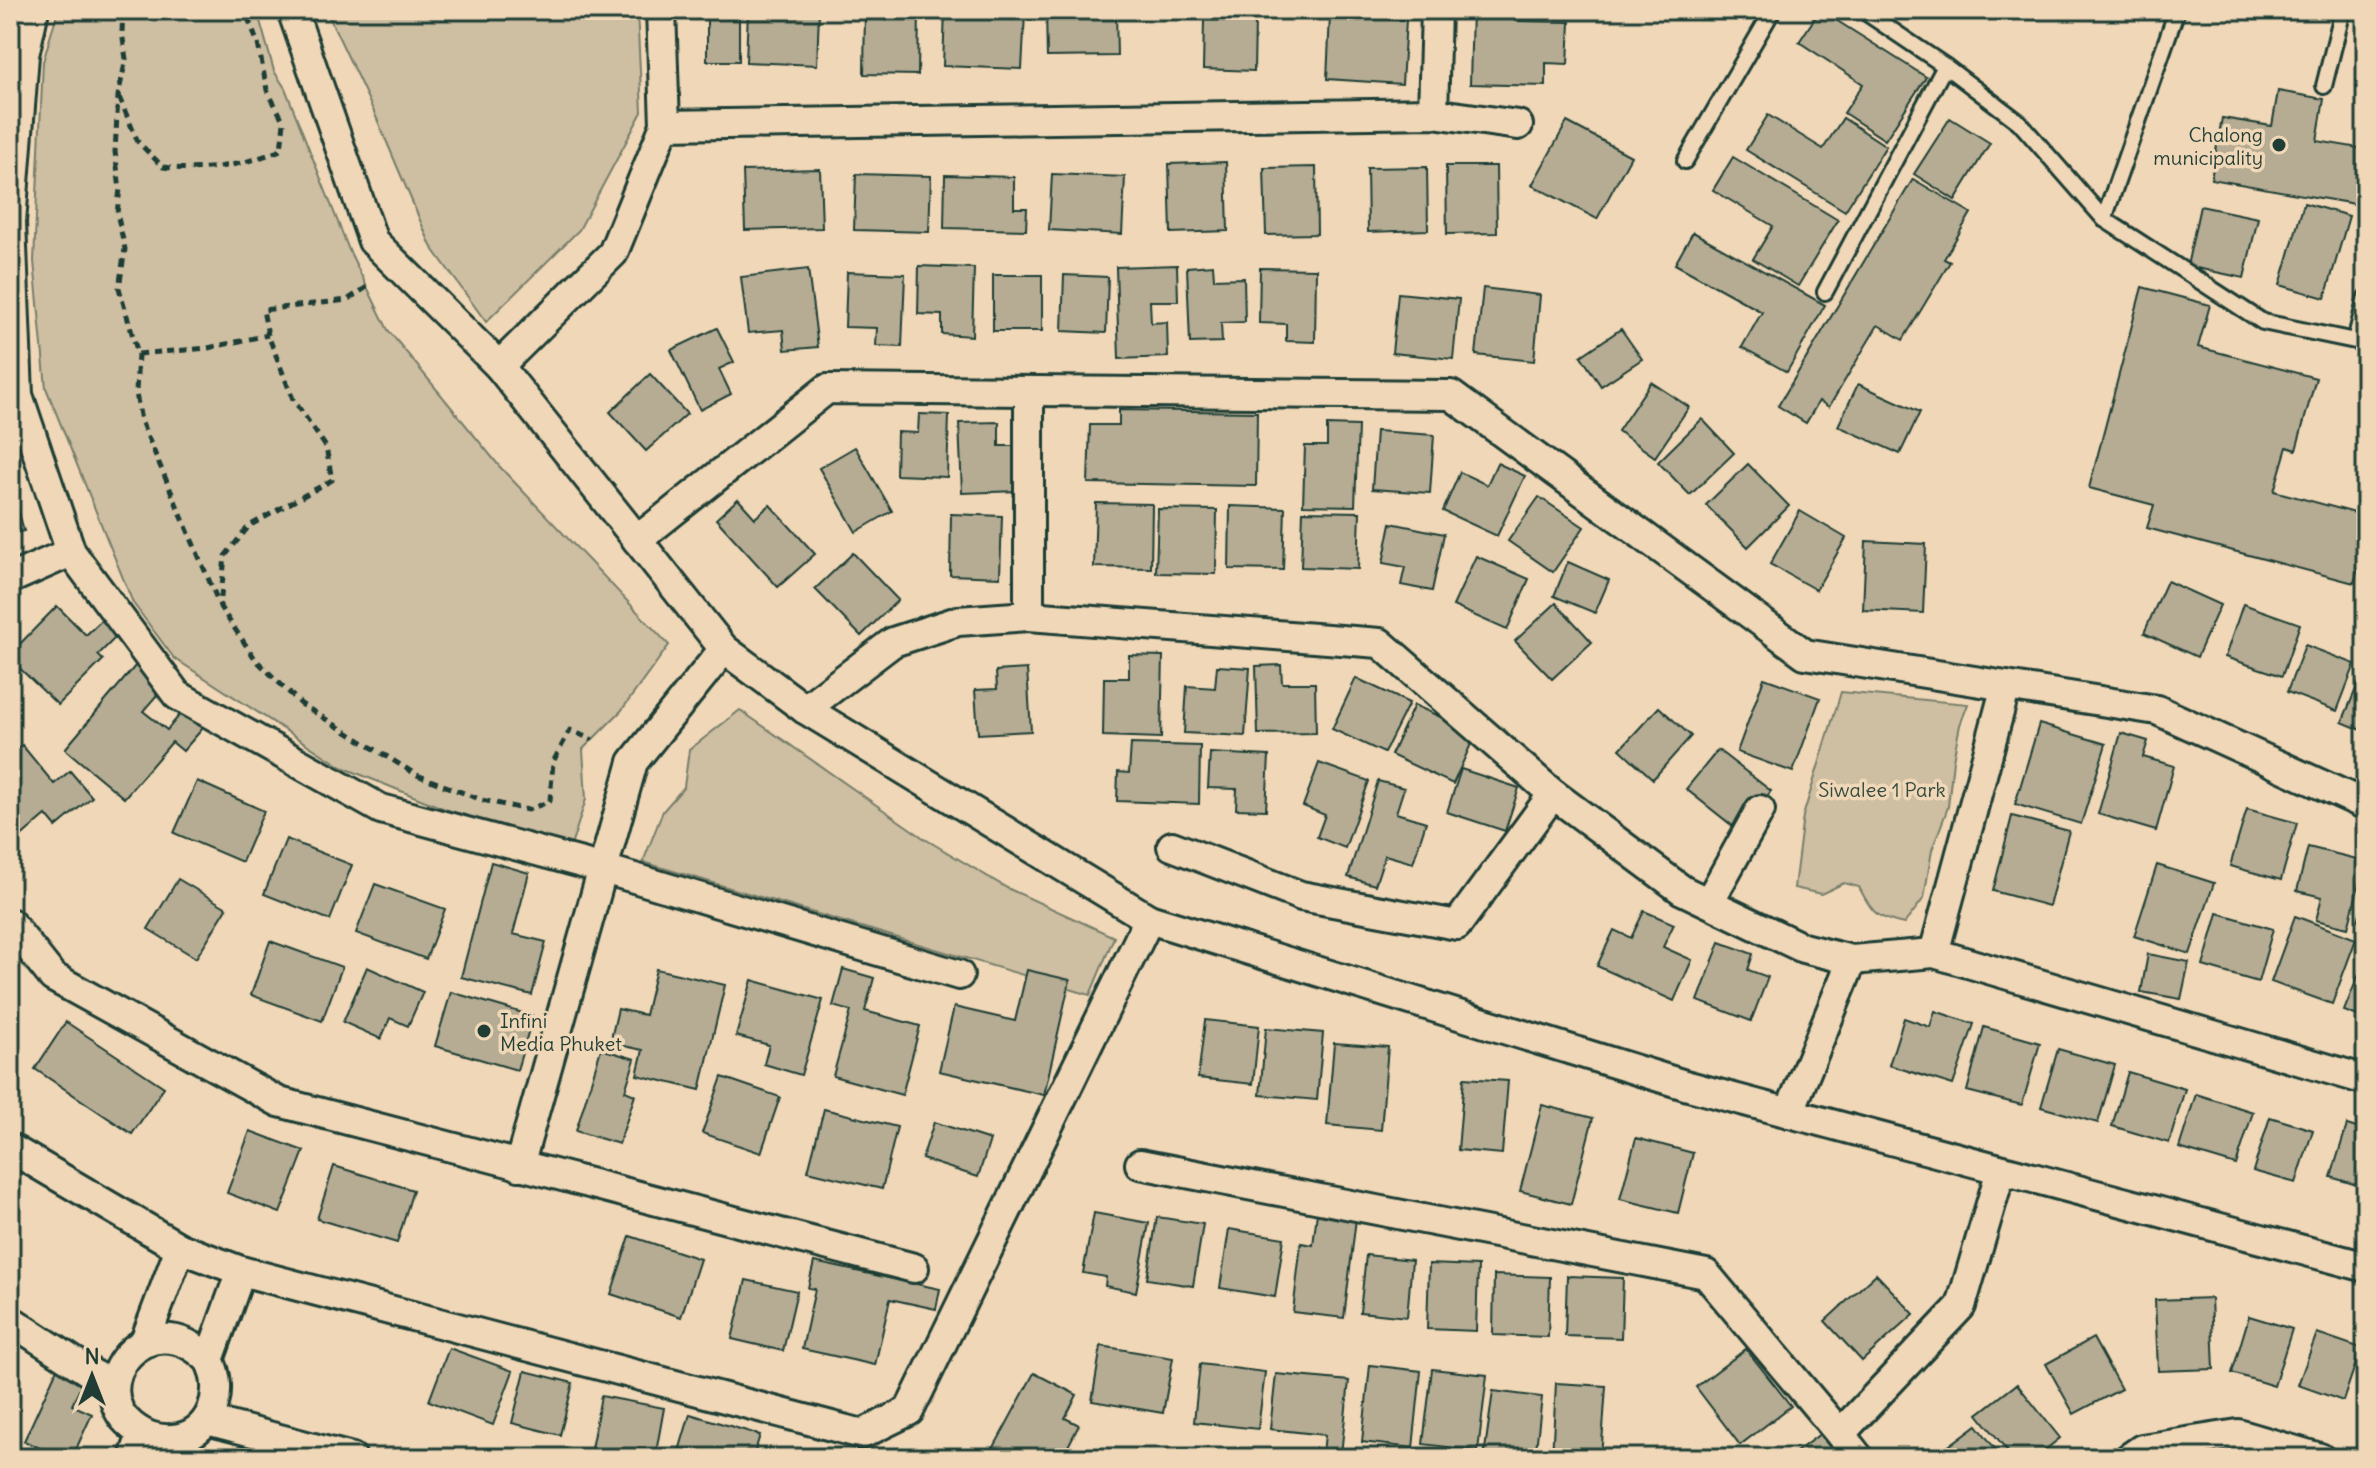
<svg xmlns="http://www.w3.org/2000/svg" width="2376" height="1468" viewBox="0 0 2376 1468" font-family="Delius,sans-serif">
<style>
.green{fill:#cebea2;stroke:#767e6b;stroke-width:2}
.building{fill:#b5ac93;stroke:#1f3d34;stroke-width:2}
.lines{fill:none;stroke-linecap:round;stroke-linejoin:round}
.lane-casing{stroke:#1f3d34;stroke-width:20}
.street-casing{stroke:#1f3d34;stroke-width:34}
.path{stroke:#1f3d34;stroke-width:5;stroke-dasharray:8 6;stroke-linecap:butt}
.lane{stroke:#f0d7b7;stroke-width:14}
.street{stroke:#f0d7b7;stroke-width:28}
.poi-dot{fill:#1f3d34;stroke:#f0d7b7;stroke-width:3}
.labels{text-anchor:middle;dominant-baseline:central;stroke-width:7;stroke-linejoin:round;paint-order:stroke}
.poi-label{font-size:20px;fill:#1f3d34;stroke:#f0d7b7;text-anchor:end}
.park-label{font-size:20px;fill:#304a3f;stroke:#f0d7b7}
</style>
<rect width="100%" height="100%" fill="#f0d7b7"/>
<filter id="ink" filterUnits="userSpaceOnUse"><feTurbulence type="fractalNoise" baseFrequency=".0125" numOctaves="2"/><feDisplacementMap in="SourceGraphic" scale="16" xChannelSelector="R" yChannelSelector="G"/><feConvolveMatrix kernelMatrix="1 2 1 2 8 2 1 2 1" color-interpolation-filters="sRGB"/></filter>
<g filter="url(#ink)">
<g class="green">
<polygon points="58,10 257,10 274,71 285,88 349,250 388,330 500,467 669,645 621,711 583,749 586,799 571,846 450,811 342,767 174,658 133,603 46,388 34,261 43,62"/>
<polygon points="326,10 637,10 642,112 579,230 486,322 431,246 374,112"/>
<path d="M1841,692L1968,704L1960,725L1953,760L1948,807L1932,850L1924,898L1904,924C1876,918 1872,913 1859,887L1844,883L1821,894L1794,888L1803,816Z"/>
<polygon points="740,710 925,839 1007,888 1114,937 1090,995 643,862 663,811 684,787 689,750"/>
</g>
<g class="building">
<rect x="707" y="10" width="32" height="51"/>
<polygon points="748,10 819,11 817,65 746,62"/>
<polygon points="865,10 919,10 918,75 864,74"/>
<polygon points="945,10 1025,13 1022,69 943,66"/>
<polygon points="1046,10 1116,10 1117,56 1047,57"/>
<polygon points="1199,10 1257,10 1257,11 1199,14"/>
<polygon points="1472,10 1515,11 1515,21 1570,22 1568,64 1546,63 1546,86 1470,84"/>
<polygon points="1820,10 1926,77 1885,140 1844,113 1863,84 1799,42"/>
<polygon points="1330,15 1406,20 1402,84 1327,79"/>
<polygon points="1204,20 1255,21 1254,71 1203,69"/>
<polygon points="2278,91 2324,99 2317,141 2365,149 2355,204 2211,179 2222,118 2272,126"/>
<polygon points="1768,115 1823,149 1843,118 1886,146 1845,211 1746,150"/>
<polygon points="1950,118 1990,143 1955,200 1914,174"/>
<polygon points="1567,122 1631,156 1597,219 1532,185"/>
<polygon points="1733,157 1838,220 1798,286 1753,259 1773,226 1713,190"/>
<polygon points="1226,162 1228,231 1171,233 1169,164"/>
<polygon points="1446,166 1496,166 1497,233 1447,234"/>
<polygon points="1316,167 1317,234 1266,235 1264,168"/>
<polygon points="1427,167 1428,230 1368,232 1367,168"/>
<polygon points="820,169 822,228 745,230 743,171"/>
<polygon points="856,174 931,176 929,232 854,230"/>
<polygon points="1052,174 1125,177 1122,234 1049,230"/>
<polygon points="945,175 1014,177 1014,208 1027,208 1026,230 944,228"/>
<polygon points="1913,179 1971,213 1944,259 1950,262 1903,340 1878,325 1829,407 1819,401 1806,423 1778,406"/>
<polygon points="2304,203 2349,216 2325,298 2280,285"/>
<polygon points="2200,206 2258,218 2244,278 2187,266"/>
<polygon points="1693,232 1825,305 1787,372 1742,347 1762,312 1675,264"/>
<polygon points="1177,265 1178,301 1150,301 1151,323 1167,322 1168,357 1119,359 1116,267"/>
<polygon points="1213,265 1214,279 1244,278 1245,322 1221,323 1222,342 1190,343 1187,267"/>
<polygon points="919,266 974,268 972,336 942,334 942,315 918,314"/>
<polygon points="1260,268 1316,269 1315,342 1286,341 1286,324 1259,323"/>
<polygon points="808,269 818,347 785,350 783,330 748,333 741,277"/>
<polygon points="847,272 905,274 902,347 876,346 877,328 845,327"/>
<rect x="993" y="275" width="49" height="56"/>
<polygon points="1064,275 1108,277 1106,333 1062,331"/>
<polygon points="2142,287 2210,305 2198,347 2316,378 2296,450 2287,447 2274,491 2366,516 2366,542 2354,583 2147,528 2154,505 2089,488"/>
<polygon points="1483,288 1540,295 1534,361 1476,355"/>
<polygon points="1398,293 1459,299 1453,359 1392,353"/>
<polygon points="717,328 734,362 719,369 731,394 700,410 671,350"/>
<polygon points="1621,329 1642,359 1601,386 1581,356"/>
<polygon points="650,374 687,414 646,451 610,412"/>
<polygon points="1651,382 1689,407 1655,457 1618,431"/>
<polygon points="1858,384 1920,412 1900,454 1838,426"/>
<polygon points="1119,410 1257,412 1256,486 1088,483 1090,425 1119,425"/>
<polygon points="919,414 949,415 947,477 896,475 897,432 918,433"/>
<polygon points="1702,419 1734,453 1690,495 1658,462"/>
<polygon points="999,422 999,446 1017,446 1019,491 962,493 959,423"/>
<polygon points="1327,425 1358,426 1355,506 1303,505 1305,446 1327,446"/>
<polygon points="1376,431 1434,435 1430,493 1372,489"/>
<polygon points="855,447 892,511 856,532 819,468"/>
<polygon points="1497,463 1525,476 1497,536 1443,511 1460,472 1487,485"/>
<polygon points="1748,464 1789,506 1748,547 1706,505"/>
<polygon points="14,494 24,531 10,534 10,495"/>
<polygon points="1539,497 1584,527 1553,572 1508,541"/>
<polygon points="738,499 755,518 770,505 815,554 778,587 716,519"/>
<polygon points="1096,503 1152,504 1151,568 1094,567"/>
<polygon points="1230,506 1285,508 1283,570 1229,569"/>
<polygon points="1158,509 1217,510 1216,574 1156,573"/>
<polygon points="1303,511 1360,512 1358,569 1301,567"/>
<polygon points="1800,511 1846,538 1816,590 1770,564"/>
<polygon points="951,514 1002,516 1000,577 950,575"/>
<polygon points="1391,523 1444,534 1432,591 1401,585 1405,567 1383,563"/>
<polygon points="1866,541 1926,544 1923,613 1863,610"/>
<polygon points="853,553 898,600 861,636 815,589"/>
<polygon points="1476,556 1529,579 1507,630 1453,606"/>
<polygon points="1568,562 1609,580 1595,613 1554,596"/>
<polygon points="2167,581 2220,605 2197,657 2144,633"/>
<polygon points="1556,603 1592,642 1552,679 1515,641"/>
<polygon points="2243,604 2300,624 2282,676 2225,657"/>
<polygon points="57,606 86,635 107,615 123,630 98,655 103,660 58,705 10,659 10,654"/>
<polygon points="2305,645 2355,664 2337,711 2287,692"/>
<polygon points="1129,655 1163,656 1161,738 1103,736 1104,678 1129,678"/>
<polygon points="136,665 163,688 143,711 167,730 189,704 209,721 183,751 172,742 124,798 65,749"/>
<polygon points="1281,665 1282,683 1315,683 1316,733 1258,734 1256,666"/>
<polygon points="1217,666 1250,668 1245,736 1184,733 1187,686 1215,688"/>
<polygon points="1027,669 1031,731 978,734 975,690 997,689 996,671"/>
<polygon points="2364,670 2366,671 2366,732 2342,722"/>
<polygon points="1356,678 1409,703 1384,753 1332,729"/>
<polygon points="1764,678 1820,698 1793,772 1737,752"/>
<polygon points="1414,705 1476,733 1453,784 1391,755"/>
<polygon points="1659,707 1691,736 1653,779 1620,749"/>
<polygon points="2039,724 2106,744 2081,824 2015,804"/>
<polygon points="2121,733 2148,741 2143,757 2174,766 2156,831 2098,814"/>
<polygon points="1131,744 1200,746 1199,804 1117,801 1118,772 1129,773"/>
<polygon points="22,745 54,784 70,771 92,797 56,827 46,815 20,837 10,826 10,755"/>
<polygon points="1718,750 1771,791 1739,831 1686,789"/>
<polygon points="1210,753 1269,756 1266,810 1236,809 1237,789 1208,788"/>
<polygon points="1319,763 1369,781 1345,848 1317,837 1325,815 1303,806"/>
<polygon points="1461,769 1519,788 1505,831 1447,812"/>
<polygon points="197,781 264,811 242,862 174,833"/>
<polygon points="1378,781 1404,788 1396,813 1426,822 1413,863 1385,855 1375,885 1348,877"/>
<polygon points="2247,809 2297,823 2281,880 2230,866"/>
<polygon points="2012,816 2069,831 2049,906 1993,891"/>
<polygon points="286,839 352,865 330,920 264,894"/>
<polygon points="2308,847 2365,861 2348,928 2316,920 2322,897 2297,891"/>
<polygon points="491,862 529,873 513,934 546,942 532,995 461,977"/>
<polygon points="2157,865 2214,883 2190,954 2134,936"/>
<polygon points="178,879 227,908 196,958 148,929"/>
<polygon points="375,884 445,909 426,959 356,933"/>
<polygon points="2366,894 2366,923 2358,920"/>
<polygon points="1644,911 1674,924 1663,947 1692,960 1674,1001 1597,966 1614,930 1631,938"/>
<polygon points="2218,913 2273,929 2258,982 2203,966"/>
<polygon points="2295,916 2356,939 2332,1004 2271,982"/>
<polygon points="270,941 342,967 322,1021 251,995"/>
<polygon points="1720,942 1753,954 1748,970 1768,977 1751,1021 1698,1001"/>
<polygon points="2148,954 2189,962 2181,999 2141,992"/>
<polygon points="2365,959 2366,959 2366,1019 2344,1011"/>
<polygon points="367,967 423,992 408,1026 390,1018 381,1039 343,1022"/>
<polygon points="656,969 725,985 700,1090 637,1075 643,1050 610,1043 618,1009 645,1015"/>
<polygon points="843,969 874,978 865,1011 920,1026 902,1095 833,1076 851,1011 833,1006"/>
<polygon points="1027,970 1070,980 1044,1095 939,1071 954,1007 1015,1021"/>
<polygon points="752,980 823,1000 801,1075 764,1064 769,1045 736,1036"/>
<polygon points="451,992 533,1016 517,1070 435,1046"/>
<polygon points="1935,1011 1974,1024 1953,1085 1889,1065 1904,1018 1930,1027"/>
<polygon points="1205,1020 1259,1026 1253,1084 1198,1078"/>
<polygon points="66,1022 164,1087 132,1134 35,1069"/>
<polygon points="1984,1027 2040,1043 2022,1105 1967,1091"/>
<polygon points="1266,1028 1323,1033 1317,1100 1260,1095"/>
<polygon points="1334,1043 1388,1047 1381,1130 1327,1125"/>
<polygon points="601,1049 635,1059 625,1091 635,1095 619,1144 576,1131"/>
<polygon points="2058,1049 2115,1065 2098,1123 2041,1107"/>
<polygon points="2128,1072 2185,1089 2169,1143 2112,1126"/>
<polygon points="722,1077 780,1097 761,1153 702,1133"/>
<polygon points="1464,1078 1508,1081 1502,1154 1458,1150"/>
<polygon points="2196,1094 2253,1112 2236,1165 2179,1148"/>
<polygon points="1542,1105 1593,1118 1571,1204 1520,1191"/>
<polygon points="824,1109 897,1127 882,1189 808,1171"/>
<polygon points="2270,1117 2313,1130 2296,1183 2253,1171"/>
<polygon points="934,1122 990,1140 978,1177 922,1159"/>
<polygon points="2347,1125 2366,1131 2366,1188 2331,1177"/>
<polygon points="250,1131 304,1151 280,1213 227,1193"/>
<polygon points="1636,1138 1693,1153 1678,1213 1620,1199"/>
<polygon points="334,1166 413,1190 397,1243 317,1219"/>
<polygon points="1318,1205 1357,1210 1344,1318 1293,1312 1301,1243 1313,1245"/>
<polygon points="1094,1213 1149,1223 1136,1292 1105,1286 1106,1277 1083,1273"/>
<polygon points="1157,1217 1203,1224 1193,1286 1147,1279"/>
<polygon points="1229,1229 1284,1238 1275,1297 1220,1288"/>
<polygon points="630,1236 700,1259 681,1317 611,1294"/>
<polygon points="1366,1255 1412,1260 1407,1317 1360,1312"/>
<polygon points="814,1262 940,1289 936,1309 890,1299 875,1365 802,1349 815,1289 808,1288"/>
<polygon points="1429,1264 1478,1266 1476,1331 1427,1329"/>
<polygon points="1876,1274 1914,1314 1862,1361 1825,1321"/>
<polygon points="1494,1275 1550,1277 1548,1337 1493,1335"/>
<polygon points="1567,1276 1623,1278 1621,1338 1565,1336"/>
<polygon points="746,1280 797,1291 783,1351 732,1339"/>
<polygon points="2211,1298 2214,1369 2158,1371 2155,1300"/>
<polygon points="2249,1316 2292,1329 2274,1386 2232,1373"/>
<polygon points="2317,1333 2361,1348 2343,1401 2298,1385"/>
<polygon points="2093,1338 2121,1389 2074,1414 2046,1364"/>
<polygon points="1101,1346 1173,1358 1163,1413 1092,1401"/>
<polygon points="449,1348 513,1371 493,1425 429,1401"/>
<polygon points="1746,1349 1791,1406 1740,1445 1696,1387"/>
<polygon points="61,1360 88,1372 72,1405 92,1414 72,1458 62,1458 24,1441"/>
<polygon points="1200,1364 1265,1372 1258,1429 1194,1422"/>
<polygon points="1370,1365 1421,1371 1413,1448 1362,1442"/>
<polygon points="1432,1369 1487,1375 1478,1451 1423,1444"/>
<polygon points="525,1371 573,1383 560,1435 512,1423"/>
<polygon points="1034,1373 1077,1395 1065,1418 1079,1425 1062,1458 983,1458 988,1449 992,1451"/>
<polygon points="1276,1374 1349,1381 1341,1454 1323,1452 1325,1435 1270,1429"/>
<polygon points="1556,1383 1606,1386 1601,1458 1552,1458"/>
<polygon points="2017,1384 2060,1438 2035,1458 2013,1458 1978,1414"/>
<polygon points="1493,1391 1542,1397 1535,1458 1484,1457"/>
<polygon points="601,1396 664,1408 655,1458 639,1458 591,1449"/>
<polygon points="690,1414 760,1435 753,1458 677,1458"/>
<polygon points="1977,1425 2002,1458 1941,1458 1938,1454"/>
<polygon points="1828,1428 1851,1458 1788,1458"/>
</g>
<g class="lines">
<g class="lane-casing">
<g id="lane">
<polyline points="1862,10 1945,66 2019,122 2104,219 2263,322 2355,341 2366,297"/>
<polyline points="2324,86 2343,10"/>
<polyline points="1685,161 1773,10"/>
<polyline points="2104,219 2177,10"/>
<polyline points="1825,292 1945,66"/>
</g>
</g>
<g class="street-casing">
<g id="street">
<polyline points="34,10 24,55 11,222 18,395 71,552 177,695 381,809 604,869 959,975"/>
<polyline points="292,10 373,241 499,366 724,649 805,709 1149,919 1685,1085 2366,1267"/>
<polyline points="1433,113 1436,10"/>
<polyline points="665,125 1433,113 1518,125"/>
<polyline points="499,366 613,253 665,125 661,10"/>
<polyline points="1029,391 1029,616"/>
<polyline points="637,540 827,389 1451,395 1805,654 2157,710 2366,805"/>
<polyline points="10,579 71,552"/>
<polyline points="805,709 893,642 958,621 1029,616 1380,643 1553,794 1682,890 1803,948 1852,960 1934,953 2366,1080"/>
<polyline points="1172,846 1301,896 1457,925 1553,794"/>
<polyline points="1709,902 1760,810"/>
<polyline points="10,923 53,977 279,1102 914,1268"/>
<polyline points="1934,953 2006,686"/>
<polyline points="1789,1113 1852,960"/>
<polyline points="10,1148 180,1248 241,1271 862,1434 909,1411 1149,919"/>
<polyline points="1140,1164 1706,1274 1840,1434 1961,1306 2001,1170"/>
<polyline points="519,1166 633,762 724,649"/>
<polyline points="10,1320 114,1388"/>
<polyline points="145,1341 180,1248"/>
<path d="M209,1360C147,1298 82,1386 132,1426C145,1436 156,1440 172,1439C212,1436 226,1391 209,1360L241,1271"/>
<polyline points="207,1420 352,1458"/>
<polyline points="1840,1434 1859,1458"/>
<polyline points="134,1458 142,1434"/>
<polyline points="2129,1458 2142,1449 2238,1434 2320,1458"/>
</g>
</g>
<g class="path">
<polyline points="123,10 122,32 126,59 118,96 115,152 120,189 117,213 125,249 119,288 138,354 208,348 268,335"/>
<path d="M119,97L138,142L163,167C206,172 241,166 281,150L284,122L267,90L258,44L245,10"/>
<polyline points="367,287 347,300 263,310 268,335 293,399 326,447 332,480 249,526 225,556 220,607 256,660 301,704 417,775 482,800 528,810 550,801 553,762 570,730 593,740"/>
<polyline points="138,354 136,393 141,421 220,606"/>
</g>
<use href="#lane" class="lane"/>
<use href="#street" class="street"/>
</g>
</g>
<g class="poi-dot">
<circle cx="2279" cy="145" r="8"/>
<circle cx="484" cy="1031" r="8"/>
</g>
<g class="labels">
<g class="poi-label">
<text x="2263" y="134">Chalong<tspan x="2263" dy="23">municipality</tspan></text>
<text x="500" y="1020" text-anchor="start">Infini<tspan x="500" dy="23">Media Phuket</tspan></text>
</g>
<g class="park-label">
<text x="1882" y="789">Siwalee 1 Park</text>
</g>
</g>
<rect width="2376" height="1468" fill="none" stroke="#f0d7b7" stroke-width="40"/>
<rect x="20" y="20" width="2336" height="1428" fill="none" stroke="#1f3d34" stroke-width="3" filter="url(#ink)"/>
<g transform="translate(92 1376)" stroke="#f0d7b7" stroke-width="6" paint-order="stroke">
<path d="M0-6L14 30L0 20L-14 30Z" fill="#1f3d34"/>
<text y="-12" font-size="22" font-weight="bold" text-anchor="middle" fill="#1f3d34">N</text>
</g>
</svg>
